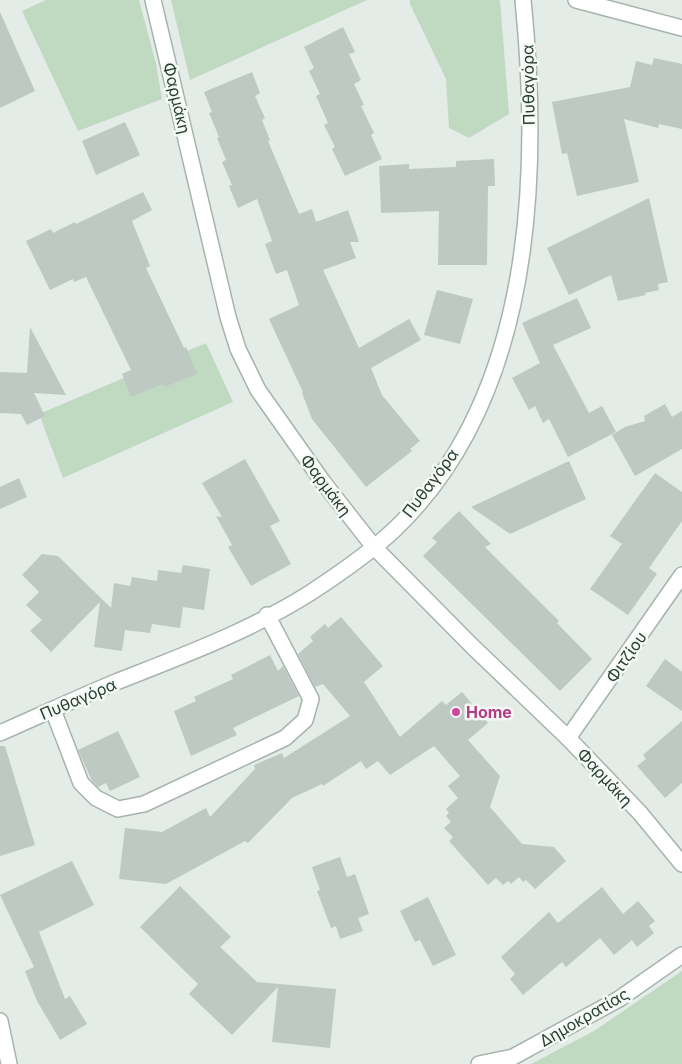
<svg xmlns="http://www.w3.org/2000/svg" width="682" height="1064" viewBox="0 0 682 1064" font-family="Inter,sans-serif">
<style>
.green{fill:#c0dac1}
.building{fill:#bdc9c2}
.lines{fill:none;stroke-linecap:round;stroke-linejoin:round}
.minor-casing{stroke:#a7b4ad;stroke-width:18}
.minor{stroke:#fff;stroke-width:15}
.hotel-dot{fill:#d1479c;stroke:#f4f9f6;stroke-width:2}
.labels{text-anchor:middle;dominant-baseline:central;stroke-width:5;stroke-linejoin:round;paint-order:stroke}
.street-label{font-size:16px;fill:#263c31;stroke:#f4f9f6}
.hotel-label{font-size:16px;font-weight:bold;fill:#b23c85;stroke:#f4f9f6;text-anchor:start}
</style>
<rect width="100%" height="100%" fill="#e4ece7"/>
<g class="green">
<polygon points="46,0 139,0 156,64 162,99 78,131 22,11"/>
<polygon points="171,0 367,0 190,80"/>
<polygon points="410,0 500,0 509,114 469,138 449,128 446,79 410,4"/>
<polygon points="206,343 233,402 63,478 39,414"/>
<polygon points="682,971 682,1064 531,1064 594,1031"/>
</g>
<g class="building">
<polygon points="0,12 35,91 0,108"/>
<polygon points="343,27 355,52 349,54 361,80 354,84 364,105 361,106 374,133 371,135 382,159 345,176 332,149 335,147 324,125 328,123 316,96 320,94 309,71 314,68 304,47"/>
<polygon points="654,58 682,64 682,129 659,124 658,128 624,119 639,182 577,196 567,153 562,154 552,102 630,87 636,61 652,65"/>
<polygon points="252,72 260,93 255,96 265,118 262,120 270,140 268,141 299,214 312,209 316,222 348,210 359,242 350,242 356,258 323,270 359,348 409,319 421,340 371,368 382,395 420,441 410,449 412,451 366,487 312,419 302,393 303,392 269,319 299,305 287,270 276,274 265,244 272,241 257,199 238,208 229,186 232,185 222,162 226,160 217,138 219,137 209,113 212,112 204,92"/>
<polygon points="125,122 140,155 96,175 82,141"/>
<polygon points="494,159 495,186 488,186 487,265 438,265 439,211 381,213 379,166 409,164 409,169 456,167 456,161"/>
<polygon points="143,192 152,210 132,221 150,266 146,268 184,348 186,347 197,374 164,387 163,384 131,397 122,374 131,370 86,277 74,282 73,279 50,290 26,241 51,229 53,233 75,222 76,224"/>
<polygon points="649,198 668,282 658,284 659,290 645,293 646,295 618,301 611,275 569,295 547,248"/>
<polygon points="437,290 473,299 460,344 424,335"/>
<polygon points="577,298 591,328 553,345 589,413 602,406 616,432 568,457 549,419 543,423 535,406 529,410 512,378 540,363 522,323"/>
<polygon points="30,327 66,395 34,393 45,416 27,425 21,414 0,413 0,372 27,373"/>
<polygon points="665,404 672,417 682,411 682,449 635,476 612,435 625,427 645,421 644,416"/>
<polygon points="245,459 280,521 270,526 291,564 251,586 228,547 232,545 216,516 222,517 202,483"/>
<polygon points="569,461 586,499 510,534 471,507"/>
<polygon points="655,473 682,492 682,521 649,568 657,574 628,615 590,589 622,544 610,536"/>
<polygon points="19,478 27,497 0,509 0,487"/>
<polygon points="459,511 491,544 485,547 559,621 557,623 592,659 560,691 423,556 437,542 432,538"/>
<polygon points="42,554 58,556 111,608 114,583 130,586 132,577 157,581 158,570 181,573 183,565 210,569 204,610 183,607 180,628 152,624 150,633 125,630 122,651 94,647 100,602 51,652 30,631 42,620 26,605 39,592 22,575"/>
<polygon points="341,617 383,666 364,682 400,737 442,701 446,705 462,692 488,723 468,740 500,776 490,807 522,844 554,847 566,861 535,889 526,880 523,882 519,877 511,884 508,881 503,885 496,878 488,885 449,841 453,837 444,828 451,822 446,816 449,813 446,809 458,798 448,786 460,776 434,746 390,775 378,761 366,769 361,761 323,786 322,784 292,798 248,843 245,841 166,884 119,879 125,828 162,832 206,808 210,817 255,769 254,765 282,753 284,758 350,716 323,684 315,687 298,654 313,641 310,637 325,624 328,628"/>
<polygon points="270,655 278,671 283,666 299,696 233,728 237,735 191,756 174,711 196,701 194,697 233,679 231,675"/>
<polygon points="665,659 682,672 682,711 646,686"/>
<polygon points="682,721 682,783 665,798 637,766 646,759 643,755"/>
<polygon points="118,731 140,777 110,791 106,783 98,787 92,781 78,750"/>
<polygon points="0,746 5,746 35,845 0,856"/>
<polygon points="340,857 347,877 355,874 369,914 358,918 363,931 340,939 336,926 331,928 317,891 320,890 312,867"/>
<polygon points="72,861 94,905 39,932 65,999 70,996 87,1024 60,1040 37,1001 25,971 34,967 0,895"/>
<polygon points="180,886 231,937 220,947 257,982 336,989 330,1048 272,1042 278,987 232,1035 189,994 198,984 140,927"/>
<polygon points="602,887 623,914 638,901 655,921 649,926 654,933 637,947 632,940 614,955 600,938 566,967 562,962 523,995 510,979 515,974 501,957 549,912 558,923"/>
<polygon points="428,897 456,955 433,966 420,940 415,942 400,911"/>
</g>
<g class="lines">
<g class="minor-casing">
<g id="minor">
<polyline points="153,0 228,317 238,349 258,390 323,482 374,547 472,646 568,738 640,813 682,864"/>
<polyline points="576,0 682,28"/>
<polyline points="53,710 81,783 96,798 118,809 144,804 285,738 305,720 311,699 267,615"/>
<path d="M0,733C39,716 77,698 116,682C182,656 250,631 310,593C339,574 370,553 395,529C533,397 541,178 523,0"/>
<polyline points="568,738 682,575"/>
<polyline points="0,1021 9,1064"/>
<polyline points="479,1064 513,1057 619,999 682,955"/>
</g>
</g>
<use href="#minor" class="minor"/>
</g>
<circle class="hotel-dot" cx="456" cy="712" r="5"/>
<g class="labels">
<g class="street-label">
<text transform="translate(528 85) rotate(-91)">Πυθαγόρα</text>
<text transform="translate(177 98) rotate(77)">Φαρμάκη</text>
<text transform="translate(430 483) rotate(-53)">Πυθαγόρα</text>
<text transform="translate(326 485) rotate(53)">Φαρμάκη</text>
<text transform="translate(626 657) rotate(-55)">Φιτζίου</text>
<text transform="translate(78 699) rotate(-23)">Πυθαγόρα</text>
<text transform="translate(605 777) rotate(47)">Φαρμάκη</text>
<text transform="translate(584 1017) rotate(-30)">Δημοκρατίας</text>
</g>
<g class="hotel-label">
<text x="466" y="712">Home</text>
</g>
</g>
</svg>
